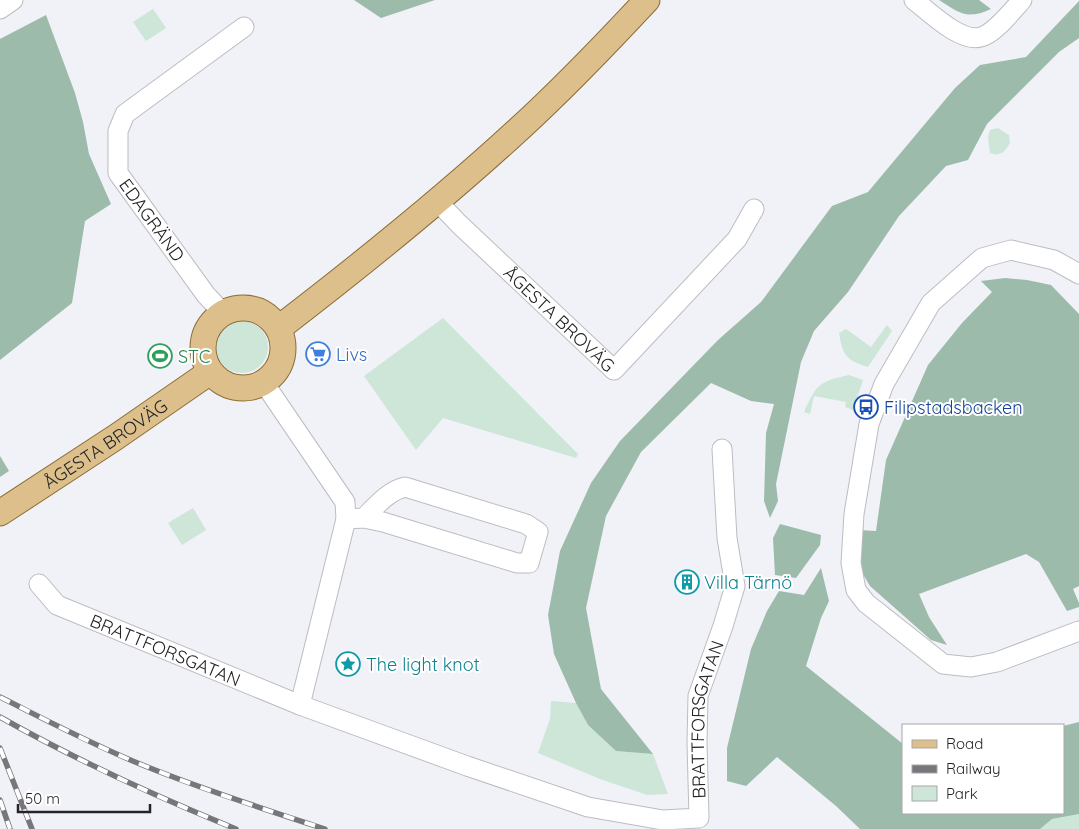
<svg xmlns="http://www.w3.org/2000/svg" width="1079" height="829" viewBox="0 0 1079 829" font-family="Quicksand,sans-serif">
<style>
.green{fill:#cde6d8}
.forest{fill:#9cbbaa}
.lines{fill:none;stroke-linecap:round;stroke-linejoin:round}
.minor-casing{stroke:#bcbcc3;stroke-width:21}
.major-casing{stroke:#8c6d35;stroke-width:27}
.minor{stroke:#fff;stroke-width:19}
.major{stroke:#dcbf8b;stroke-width:25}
.rail-casing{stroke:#77777b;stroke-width:5.5}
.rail{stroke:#fff;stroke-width:4;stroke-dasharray:11;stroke-linecap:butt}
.labels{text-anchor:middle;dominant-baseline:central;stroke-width:4;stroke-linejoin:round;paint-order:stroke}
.street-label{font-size:18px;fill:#242426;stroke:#fff}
.shop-label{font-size:18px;fill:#366cbe;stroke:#fff;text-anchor:start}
.leisure-label{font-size:18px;fill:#27864d;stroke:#fff;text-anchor:start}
.transit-label{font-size:18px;fill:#164399;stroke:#fff;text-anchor:start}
.culture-label{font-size:18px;fill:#0d838f;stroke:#fff;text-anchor:start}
</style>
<rect width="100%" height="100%" fill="#f1f1f8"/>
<g class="green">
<polygon points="153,9 166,28 146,41 133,22"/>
<path d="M998,128L1009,135L1010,143C1005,152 1000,157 990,153L988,137L990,130Z"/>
<polygon points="443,318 578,454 576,458 443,418 416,450 364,376"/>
<circle cx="242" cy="347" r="26"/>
<path d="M887,325L892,331L868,367C846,360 843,356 839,333L846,329L871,347Z"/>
<path d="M849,375L863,380L853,410L845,407L846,402L814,396L810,414L804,412C817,384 818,382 849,375Z"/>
<polygon points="193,508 206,530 182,545 168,523"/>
<polygon points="551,701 576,703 588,725 616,751 653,754 668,794 647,795 600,779 538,753 550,719"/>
<polygon points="1079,814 1079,829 1040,829 1052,819"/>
</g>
<g class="forest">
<polygon points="354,0 435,0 381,18"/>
<path d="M939,0H979L991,9C967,20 959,13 939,0Z"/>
<polygon points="1079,1 1079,38 1059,52 987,124 968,160 946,166 899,216 848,292 814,331 801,362 776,484 778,501 770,518 764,501 766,433 774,404 751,401 711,383 641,452 606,516 586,608 601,689 653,754 616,751 588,725 576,703 554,654 548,615 560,551 591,483 620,441 718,340 761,302 832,206 868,192 955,88 980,65 1026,57"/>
<polygon points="46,15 75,93 83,122 89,154 111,204 85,221 72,303 0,360 0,39"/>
<polygon points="1005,278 1027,280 1051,285 1079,314 1079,586 1073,589 1079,603 1079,607 1067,611 1039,562 1026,554 919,594 929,617 947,645 931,640 870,586 858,566 859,530 876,531 886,460 928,365 962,323 992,292 981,281"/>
<polygon points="0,456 9,471 0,477"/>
<polygon points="780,524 821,535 820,545 796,578 775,575 773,538"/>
<polygon points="821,568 829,601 821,618 806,666 903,744 903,813 1063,813 1063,726 1079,722 1079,814 1052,819 1040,829 860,829 836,806 777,757 746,786 727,781 727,748 751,649 767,611 779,591 804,595"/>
</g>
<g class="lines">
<g class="minor-casing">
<g id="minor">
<path d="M914,0C929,12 961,43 981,37C995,33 1012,11 1022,0"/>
<polyline points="0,9 13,0"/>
<path id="s1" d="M437,201L459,224L614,370L737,239L754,209"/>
<polyline points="1079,274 1054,260 1011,250 982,258 931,303 884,384 869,424 854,514 851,563 856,590 866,603 943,664 971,667 997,662 1079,631"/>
<polyline points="223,313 206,295 118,173 118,131 125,114 244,27"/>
<polyline points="264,383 345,502 346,519 300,705"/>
<path d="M346,519L364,518L383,522L517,563H529L538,532L526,524L405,487C388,491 376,506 364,518"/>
<path id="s2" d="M39,584L57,605L300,705L467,766L588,807L663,820L699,818L697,743L698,696L723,626L735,586L727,538L722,449"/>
</g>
</g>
<g class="major-casing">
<g id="major">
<circle cx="243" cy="348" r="40"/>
<path d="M279,328C361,265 442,200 519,129C564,88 606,44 647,0"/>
<path id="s3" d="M0,513L116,437L210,372"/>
</g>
</g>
<use href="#minor" class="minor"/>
<use href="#major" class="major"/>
<g class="rail-casing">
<g id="rail">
<path d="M0,697C48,721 95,746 145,766C204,790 264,809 325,829"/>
<path d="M0,717C76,760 155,796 236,829"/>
<polyline points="0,748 32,829"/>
<polyline points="0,800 10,829"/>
</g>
</g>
<use href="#rail" class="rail"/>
</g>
<defs>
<g id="supermarket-ring" transform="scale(1.25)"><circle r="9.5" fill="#fff" stroke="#3f7fe0" stroke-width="1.5"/><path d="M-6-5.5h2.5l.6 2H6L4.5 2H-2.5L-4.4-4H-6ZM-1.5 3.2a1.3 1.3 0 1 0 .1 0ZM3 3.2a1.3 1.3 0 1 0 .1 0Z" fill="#3f7fe0"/></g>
<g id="stadium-ring" transform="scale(1.25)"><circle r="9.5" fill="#fff" stroke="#2e9e5b" stroke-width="1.5"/><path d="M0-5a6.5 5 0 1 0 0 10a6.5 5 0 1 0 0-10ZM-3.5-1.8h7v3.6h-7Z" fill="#2e9e5b"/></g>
<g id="bus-ring" transform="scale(1.25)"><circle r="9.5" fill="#fff" stroke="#1a4fb4" stroke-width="1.5"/><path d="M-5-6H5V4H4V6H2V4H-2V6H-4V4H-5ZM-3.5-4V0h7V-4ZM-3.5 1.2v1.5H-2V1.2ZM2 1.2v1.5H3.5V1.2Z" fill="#1a4fb4"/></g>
<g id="building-ring" transform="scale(1.25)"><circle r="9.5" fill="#fff" stroke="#0f9aa8" stroke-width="1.5"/><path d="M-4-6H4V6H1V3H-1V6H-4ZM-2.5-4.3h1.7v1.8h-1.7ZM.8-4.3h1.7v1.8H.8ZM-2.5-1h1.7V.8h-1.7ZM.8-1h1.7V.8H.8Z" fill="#0f9aa8"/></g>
<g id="sight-ring" transform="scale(1.25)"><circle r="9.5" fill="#fff" stroke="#0f9aa8" stroke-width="1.5"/><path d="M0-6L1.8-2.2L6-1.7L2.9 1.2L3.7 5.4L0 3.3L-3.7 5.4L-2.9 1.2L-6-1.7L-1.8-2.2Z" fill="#0f9aa8"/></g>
</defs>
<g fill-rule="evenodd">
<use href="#supermarket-ring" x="318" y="354"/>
<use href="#stadium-ring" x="160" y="356"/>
<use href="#bus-ring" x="866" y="407"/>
<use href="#building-ring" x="687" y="582"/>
<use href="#sight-ring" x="348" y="664"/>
</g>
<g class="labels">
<g class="street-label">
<text transform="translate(152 220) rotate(54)">EDAGRÄND</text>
<text stroke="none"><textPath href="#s1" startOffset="170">ÅGESTA BROVÄG</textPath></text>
<text stroke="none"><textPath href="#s3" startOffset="126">ÅGESTA BROVÄG</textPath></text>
<text stroke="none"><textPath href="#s2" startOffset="145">BRATTFORSGATAN</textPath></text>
<text stroke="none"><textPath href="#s2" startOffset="808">BRATTFORSGATAN</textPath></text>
</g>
<g class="shop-label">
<text x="336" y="354">Livs</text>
</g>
<g class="leisure-label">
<text x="178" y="356">STC</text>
</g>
<g class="transit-label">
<text x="884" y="407">Filipstadsbacken</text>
</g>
<g class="culture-label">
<text x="704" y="582">Villa Tärnö</text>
<text x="366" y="664">The light knot</text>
</g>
</g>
<rect x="902" y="724" width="162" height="90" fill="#ffffff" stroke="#a7a7a8"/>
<rect x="912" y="740" width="25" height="8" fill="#dcbf8b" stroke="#a7a7a8"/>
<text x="946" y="749" font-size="15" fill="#242426">Road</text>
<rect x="912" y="765" width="25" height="8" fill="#77777b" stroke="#a7a7a8"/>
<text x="946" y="774" font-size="15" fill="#242426">Railway</text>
<rect x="912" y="786" width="25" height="15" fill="#cde6d8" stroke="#a7a7a8"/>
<text x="946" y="799" font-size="15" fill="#242426">Park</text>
<path d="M18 804v8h132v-8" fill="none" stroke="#242426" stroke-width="2.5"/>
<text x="25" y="804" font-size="15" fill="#242426" stroke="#ffffff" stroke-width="4" paint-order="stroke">50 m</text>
</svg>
